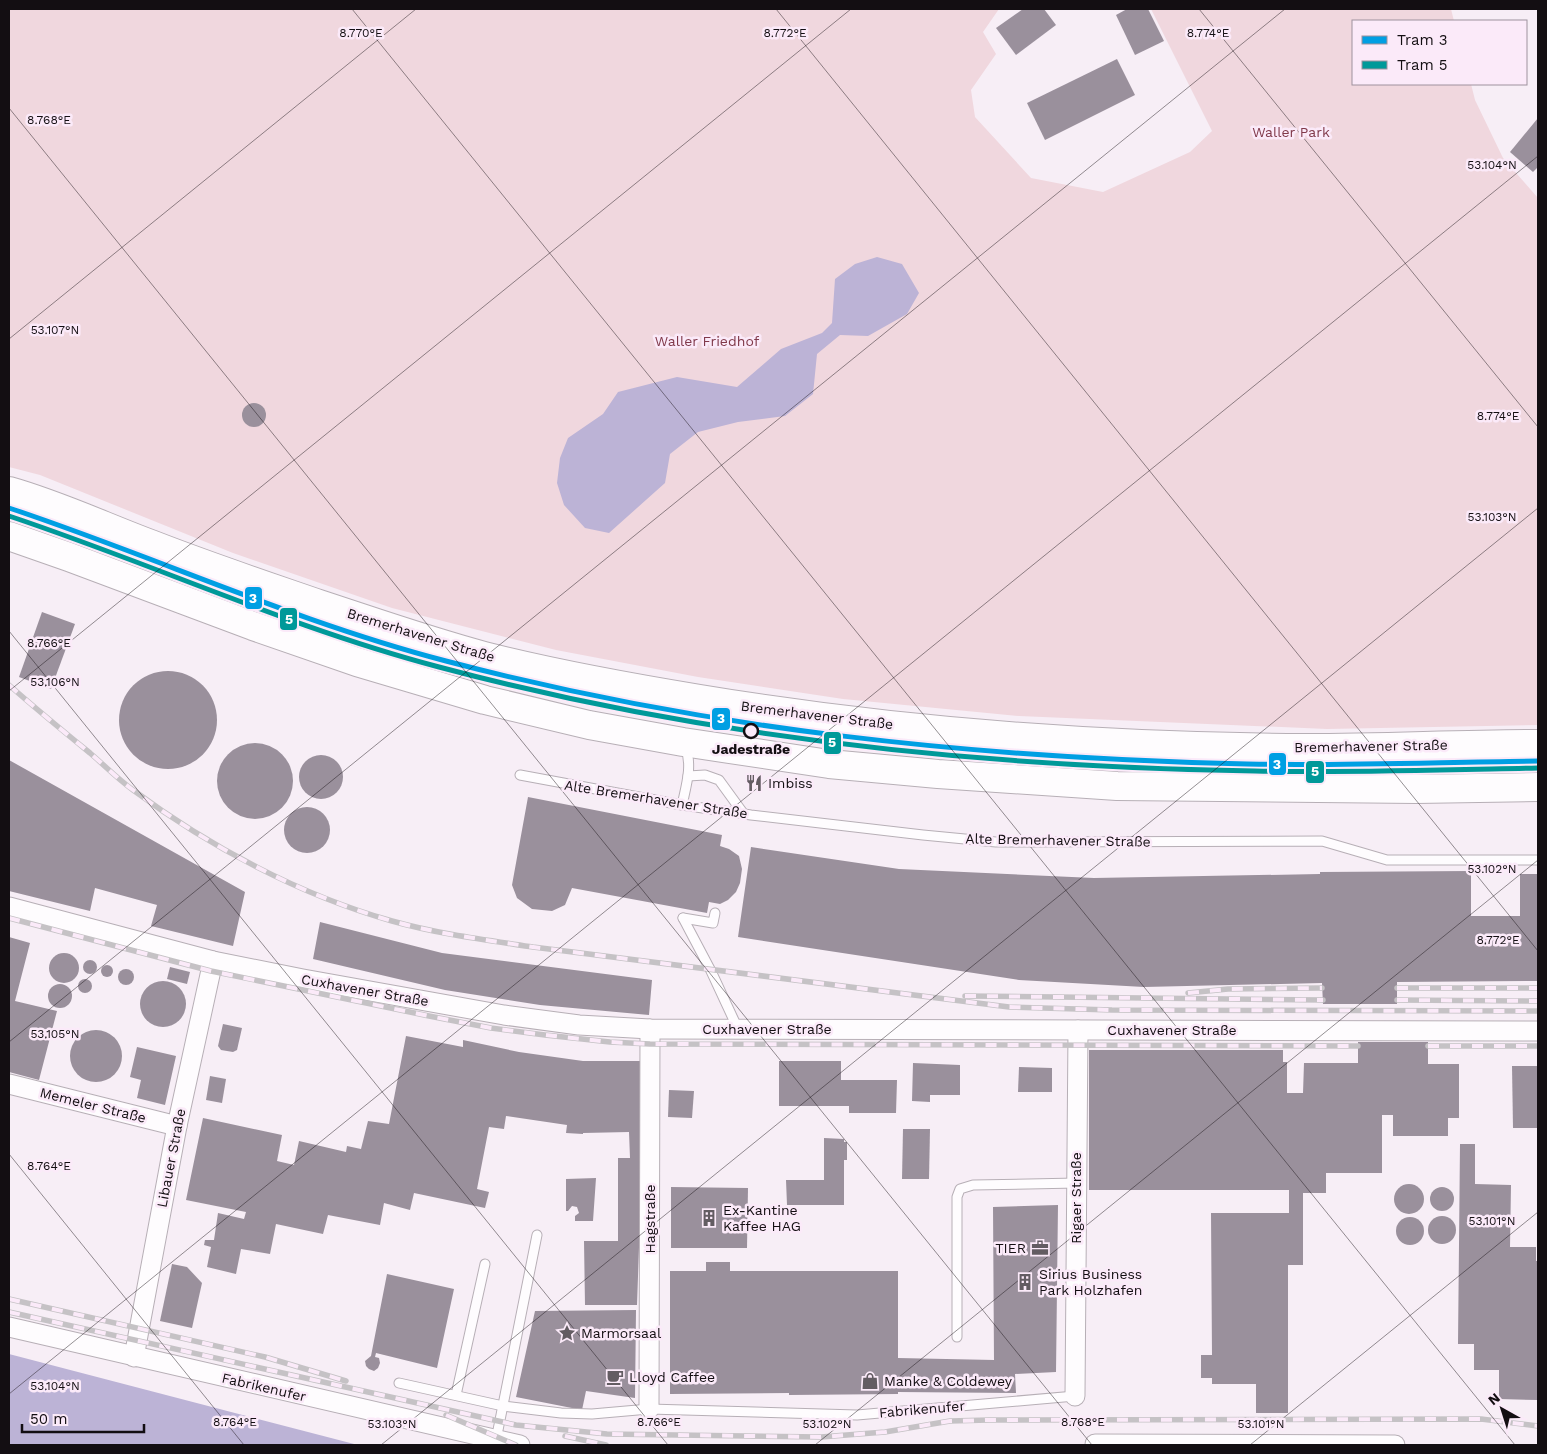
<svg xmlns="http://www.w3.org/2000/svg" width="1547" height="1454" viewBox="0 0 1547 1454" font-family="'Work Sans',sans-serif">
<style>
.green{fill:#f0d7de}
.water{fill:#bcb3d6}
.building{fill:#9a909c}
.lines{fill:none;stroke-linecap:round;stroke-linejoin:round}
.service-casing{stroke:#b7afb6;stroke-width:11}
.minor-casing{stroke:#b7afb6;stroke-width:21}
.primary-casing{stroke:#b7afb6;stroke-width:30}
.service{stroke:#fefcfe;stroke-width:9}
.minor{stroke:#fefcfe;stroke-width:19}
.primary{stroke:#fefcfe;stroke-width:28}
.rail-casing{stroke:#c5c2c5;stroke-width:5.5}
.rail{stroke:#fbeaf9;stroke-width:4;stroke-dasharray:11;stroke-linecap:butt}
.tram-1-casing{stroke:#fbeaf9;stroke-width:9}
.tram-2-casing{stroke:#fbeaf9;stroke-width:9}
.tram-1{stroke:#009fe3;stroke-width:5}
.tram-2{stroke:#099;stroke-width:5}
.ticks{fill:none;stroke:#130e12;stroke-width:1;stroke-opacity:0.45}
.stop-dot{fill:#fbeaf9;stroke:#130e12;stroke-width:2.5}
.labels{text-anchor:middle;dominant-baseline:central;stroke-width:5;stroke-linejoin:round;paint-order:stroke}
.park-label{font-size:14px;fill:#80394a;stroke:#fbeaf9}
.street-label{font-size:14px;fill:#130e12;stroke:#fbeaf9}
.stop-label{font-size:14px;font-weight:bold;fill:#130e12;stroke:#fbeaf9}
.poi-label{font-size:14px;fill:#130e12;stroke:#fbeaf9;text-anchor:start}
.ticks-label{font-size:12px;text-anchor:middle;fill:#130e12;stroke:#fbeaf9;stroke-width:5;stroke-linejoin:round;paint-order:stroke}
.line-badge{stroke:#fbeaf9;stroke-width:2}
.badge-label{font-size:14px;text-anchor:middle;font-weight:bold;fill:#fff}
</style>
<rect width="100%" height="100%" fill="#f7eef6"/>
<polygon class="green" points="9,9 999,9 983,32 996,54 971,90 975,117 1031,178 1103,192 1190,152 1212,131 1151,9 1451,9 1454,21 1353,21 1353,84 1471,84 1475,100 1503,158 1538,198 1538,725 1327,729 1019,716 843,699 698,677 556,650 392,608 233,553 40,475 9,467"/>
<g class="water">
<polygon points="877,257 902,264 919,293 907,314 868,336 840,335 817,354 813,394 785,416 738,422 698,432 670,454 665,483 609,533 585,528 564,505 557,483 560,458 568,438 603,414 618,392 677,377 737,387 781,349 822,333 832,323 835,279 855,264"/>
<polygon points="9,1354 358,1445 9,1445"/>
</g>
<g class="building">
<polygon points="1023,9 1044,9 1056,25 1016,55 996,28"/>
<polygon points="1127,9 1148,9 1164,41 1135,55 1116,15"/>
<polygon points="1117,59 1135,95 1045,140 1027,103"/>
<polygon points="1538,118 1538,167 1533,172 1510,152"/>
<circle cx="254" cy="415" r="12"/>
<polygon points="42,612 75,624 51,689 19,677"/>
<circle cx="168" cy="720" r="49"/>
<circle cx="255" cy="781" r="38"/>
<circle cx="321" cy="777" r="22"/>
<polygon points="9,760 245,892 233,946 151,926 157,905 95,888 90,911 9,891"/>
<polygon points="528,797 722,835 720,846 729,849 739,856 742,869 740,883 736,892 728,900 720,904 709,902 707,913 572,888 565,905 552,911 532,909 517,898 512,885"/>
<circle cx="307" cy="830" r="23"/>
<polygon points="751,847 899,869 1094,878 1320,874 1320,872 1471,871 1471,916 1520,916 1520,874 1537,874 1538,981 1397,982 1397,1004 1323,1004 1322,983 1144,987 1019,980 738,937"/>
<polygon points="320,922 442,953 652,980 649,1015 540,1005 445,990 313,959"/>
<polygon points="9,937 30,943 15,1001 57,1011 39,1080 9,1072"/>
<circle cx="64" cy="968" r="15"/>
<circle cx="90" cy="967" r="7"/>
<circle cx="107" cy="971" r="6"/>
<polygon points="170,967 190,972 187,984 167,979"/>
<circle cx="126" cy="977" r="8"/>
<circle cx="85" cy="986" r="7"/>
<circle cx="163" cy="1004" r="23"/>
<circle cx="60" cy="996" r="12"/>
<polygon points="223,1024 242,1028 237,1050 233,1052 221,1050 218,1046"/>
<circle cx="96" cy="1056" r="26"/>
<polygon points="406,1036 463,1047 463,1040 519,1052 583,1061 641,1061 640,1219 637,1305 585,1305 584,1241 618,1241 618,1158 630,1158 629,1132 583,1133 583,1134 566,1133 567,1125 506,1116 504,1129 489,1127 477,1189 489,1192 485,1208 414,1193 410,1210 384,1203 380,1225 328,1215 323,1234 276,1224 270,1254 241,1249 236,1274 207,1267 211,1247 204,1245 205,1240 214,1240 218,1213 244,1219 246,1212 186,1200 203,1118 282,1135 277,1161 294,1165 299,1141 346,1152 347,1146 361,1149 368,1121 389,1124"/>
<polygon points="1358,1042 1428,1042 1428,1064 1459,1064 1459,1118 1448,1118 1448,1136 1393,1136 1393,1115 1382,1115 1382,1173 1326,1173 1326,1193 1303,1193 1303,1265 1288,1265 1288,1413 1256,1413 1256,1384 1212,1384 1212,1378 1201,1378 1201,1355 1212,1355 1211,1213 1289,1213 1289,1190 1089,1190 1089,1050 1283,1050 1283,1062 1287,1062 1287,1093 1303,1093 1304,1063 1358,1063"/>
<polygon points="137,1047 176,1056 165,1105 137,1098 141,1080 130,1077"/>
<polygon points="779,1061 841,1061 841,1080 897,1080 896,1113 849,1113 849,1106 779,1106"/>
<polygon points="913,1063 960,1065 960,1095 930,1095 930,1102 912,1101"/>
<polygon points="1512,1066 1538,1066 1538,1128 1513,1128"/>
<polygon points="1019,1067 1052,1068 1052,1092 1018,1092"/>
<polygon points="210,1076 226,1079 222,1103 206,1100"/>
<polygon points="669,1090 694,1091 692,1118 668,1117"/>
<polygon points="903,1129 930,1129 929,1179 902,1179"/>
<polygon points="824,1138 844,1139 844,1142 847,1142 847,1160 844,1160 844,1205 787,1205 786,1180 824,1180"/>
<polygon points="1460,1144 1475,1144 1475,1184 1511,1185 1510,1247 1536,1247 1536,1261 1538,1261 1538,1400 1499,1399 1499,1370 1474,1370 1474,1344 1458,1344"/>
<polygon points="596,1178 593,1221 575,1221 575,1216 579,1213 577,1207 572,1206 568,1211 566,1211 566,1179"/>
<circle cx="1409" cy="1199" r="15"/>
<circle cx="1442" cy="1199" r="12"/>
<polygon points="671,1187 748,1188 747,1248 671,1248"/>
<polygon points="1058,1205 1056,1372 1015,1374 1016,1393 898,1392 898,1394 789,1395 789,1393 670,1394 670,1271 706,1271 706,1262 730,1262 730,1271 898,1271 898,1358 994,1360 993,1207"/>
<circle cx="1442" cy="1230" r="14"/>
<circle cx="1410" cy="1231" r="14"/>
<polygon points="172,1264 187,1267 202,1283 192,1328 160,1321"/>
<polygon points="387,1274 454,1289 437,1368 376,1353 375,1357 379,1358 380,1363 378,1368 374,1371 369,1369 366,1366 365,1361 371,1356"/>
<polygon points="636,1310 635,1398 586,1391 582,1410 516,1397 535,1311"/>
</g>
<g class="lines">
<g class="service-casing">
<g id="service">
<polyline points="520,775 682,805 751,815 923,835 996,842 1322,841 1387,860 1538,860"/>
<polyline points="688,776 705,775 719,780 743,813"/>
<path d="M682,805C686,786 693,765 685,746"/>
<polyline points="683,918 711,971 738,1029"/>
<polyline points="683,918 713,923 715,913"/>
<polyline points="957,1337 957,1197 960,1189 973,1185 1077,1183"/>
<polyline points="399,1383 503,1406 561,1413 592,1414 649,1409 857,1415 1075,1396"/>
<polyline points="456,1395 485,1264"/>
<polyline points="496,1440 537,1235"/>
</g>
</g>
<g class="minor-casing">
<g id="minor">
<polyline points="9,907 213,961 303,979 504,1015 579,1025 650,1029 1538,1031"/>
<polyline points="9,1084 177,1126"/>
<polyline points="9,1327 520,1445"/>
<polyline points="134,1357 177,1126 213,961"/>
<polyline points="1075,1396 1078,1030"/>
<polyline points="649,1409 650,1029"/>
<polyline points="1095,1445 1095,1444 1395,1445"/>
</g>
</g>
<g class="primary-casing">
<g id="primary">
<path d="M9,491C59,505 107,528 156,546C210,567 264,585 319,604C374,622 428,641 484,656C555,674 627,687 700,699C893,731 1090,746 1287,748C1371,749 1454,744 1538,744"/>
<polyline points="9,536 69,557 253,626 357,662 485,700 589,725 683,742 829,764 938,774 1117,786 1416,789 1538,787"/>
</g>
</g>
<use href="#service" class="service"/>
<use href="#minor" class="minor"/>
<use href="#primary" class="primary"/>
<g class="rail-casing">
<g id="rail">
<path d="M9,685C35,708 63,731 90,753C104,765 118,779 133,790C210,847 300,895 392,921C438,934 486,940 533,947L1009,1007L1112,1010L1538,1011"/>
<polyline points="9,918 211,971 429,1016 491,1028 545,1035 610,1042 650,1044 1358,1046"/>
<polyline points="1397,988 1538,988"/>
<polyline points="1188,993 1228,989 1322,988"/>
<polyline points="965,996 1323,1000"/>
<polyline points="1397,1000 1538,1001"/>
<polyline points="1428,1046 1538,1046"/>
<polyline points="9,1299 265,1357 346,1381"/>
<polyline points="9,1312 516,1425 607,1434 821,1437 885,1432 950,1421 989,1420 1481,1419 1538,1426"/>
<polyline points="446,1415 516,1445"/>
<polyline points="565,1436 606,1445"/>
</g>
</g>
<use href="#rail" class="rail"/>
<g class="tram-1-casing">
<path id="tram-1" d="M9,508C156,557 296,622 446,661C708,730 977,758 1247,764C1344,766 1441,762 1538,761"/>
</g>
<g class="tram-2-casing">
<path id="tram-2" d="M9,516C153,564 291,628 439,667C705,738 980,767 1255,771C1349,773 1444,770 1538,768"/>
</g>
<use href="#tram-1" class="tram-1"/>
<use href="#tram-2" class="tram-2"/>
</g>
<path class="ticks" d="M352,9L1515,1445M776,9L1538,951M1199,9L1538,427M9,108L1092,1445M9,339L416,9M9,631L668,1445M9,691L851,9M9,1042L1285,9M9,1154L244,1445M9,1394L1538,156M381,1445L1538,508M815,1445L1538,860M1250,1445L1538,1212"/>
<defs>
<g id="restaurant-bare" transform="scale(1.35)"><path d="M-5-6h1v4h1v-4h1v4h1v-4h1v5L-1.5 .5V6h-2V.5L-5-1ZM5-6V6H3V1.5H1.5Q1.5-4 5-6Z" fill="#635c62" stroke="#fbeaf9" stroke-width="2.5" paint-order="stroke"/></g>
<g id="building-bare" transform="scale(1.35)"><path d="M-4-6H4V6H1V3H-1V6H-4ZM-2.5-4.3h1.7v1.8h-1.7ZM.8-4.3h1.7v1.8H.8ZM-2.5-1h1.7V.8h-1.7ZM.8-1h1.7V.8H.8Z" fill="#635c62" stroke="#fbeaf9" stroke-width="2.5" paint-order="stroke"/></g>
<g id="office-bare" transform="scale(1.35)"><path d="M-6-3h4V-5.5h4V-3h4V5H-6ZM-1-4.5V-3h2v-1.5ZM-6 0V1H6V0Z" fill="#635c62" stroke="#fbeaf9" stroke-width="2.5" paint-order="stroke"/></g>
<g id="sight-bare" transform="scale(1.35)"><path d="M0-6L1.8-2.2L6-1.7L2.9 1.2L3.7 5.4L0 3.3L-3.7 5.4L-2.9 1.2L-6-1.7L-1.8-2.2Z" fill="#635c62" stroke="#fbeaf9" stroke-width="2.5" paint-order="stroke"/></g>
<g id="cafe-bare" transform="scale(1.35)"><path d="M-5.5-4.5H6V0H3Q3 3.5 0 3.5H-2.5Q-5.5 3.5-5.5 0ZM3-3.2v2h1.7v-2ZM-6 4.5H4V6H-6Z" fill="#635c62" stroke="#fbeaf9" stroke-width="2.5" paint-order="stroke"/></g>
<g id="shop-bare" transform="scale(1.35)"><path d="M-5-2.5h2.3a2.7 3.5 0 0 1 5.4 0H5L5.5 6h-11ZM-1.5-2.5h3a1.5 2.3 0 0 0-3 0Z" fill="#635c62" stroke="#fbeaf9" stroke-width="2.5" paint-order="stroke"/></g>
</defs>
<g fill-rule="evenodd">
<use href="#restaurant-bare" x="754" y="783"/>
<use href="#building-bare" x="709" y="1218"/>
<use href="#office-bare" x="1040" y="1248"/>
<use href="#building-bare" x="1025" y="1282"/>
<use href="#sight-bare" x="567" y="1333"/>
<use href="#cafe-bare" x="615" y="1377"/>
<use href="#shop-bare" x="870" y="1381"/>
</g>
<circle class="stop-dot" cx="751" cy="731" r="7"/>
<g class="labels">
<g class="park-label">
<text x="1291" y="132">Waller Park</text>
<text x="707" y="341">Waller Friedhof</text>
</g>
<g class="street-label">
<text transform="translate(421 635) rotate(17)">Bremerhavener Straße</text>
<text transform="translate(817 715) rotate(7)">Bremerhavener Straße</text>
<text transform="translate(1371 746) rotate(-1)">Bremerhavener Straße</text>
<text transform="translate(656 799) rotate(9)">Alte Bremerhavener Straße</text>
<text transform="translate(1058 840) rotate(1)">Alte Bremerhavener Straße</text>
<text transform="translate(365 990) rotate(10)">Cuxhavener Straße</text>
<text x="767" y="1029">Cuxhavener Straße</text>
<text x="1172" y="1030">Cuxhavener Straße</text>
<text transform="translate(93 1105) rotate(14)">Memeler Straße</text>
<text transform="translate(171 1158) rotate(-79)">Libauer Straße</text>
<text transform="translate(1076 1198) rotate(-90)">Rigaer Straße</text>
<text transform="translate(650 1219) rotate(-90)">Hagstraße</text>
<text transform="translate(264 1387) rotate(13)">Fabrikenufer</text>
<text transform="translate(922 1409) rotate(-5)">Fabrikenufer</text>
</g>
<g class="stop-label">
<text x="751" y="749">Jadestraße</text>
</g>
<g class="poi-label">
<text x="768" y="783">Imbiss</text>
<text x="723" y="1210">Ex-Kantine<tspan x="723" dy="16">Kaffee HAG</tspan></text>
<text x="1026" y="1248" text-anchor="end">TIER</text>
<text x="1039" y="1274">Sirius Business<tspan x="1039" dy="16">Park Holzhafen</tspan></text>
<text x="581" y="1333">Marmorsaal</text>
<text x="629" y="1377">Lloyd Caffee</text>
<text x="884" y="1381">Manke &amp; Coldewey</text>
</g>
</g>
<g class="ticks-label">
<text x="361" y="37">8.770°E</text>
<text x="785" y="37">8.772°E</text>
<text x="1208" y="37">8.774°E</text>
<text x="49" y="124">8.768°E</text>
<text x="1492" y="169">53.104°N</text>
<text x="55" y="334">53.107°N</text>
<text x="1498" y="420">8.774°E</text>
<text x="1492" y="521">53.103°N</text>
<text x="49" y="647">8.766°E</text>
<text x="55" y="686">53.106°N</text>
<text x="1492" y="873">53.102°N</text>
<text x="1498" y="944">8.772°E</text>
<text x="55" y="1038">53.105°N</text>
<text x="49" y="1170">8.764°E</text>
<text x="1492" y="1225">53.101°N</text>
<text x="55" y="1390">53.104°N</text>
<text x="235" y="1426">8.764°E</text>
<text x="659" y="1426">8.766°E</text>
<text x="1083" y="1426">8.768°E</text>
<text x="392" y="1428">53.103°N</text>
<text x="827" y="1428">53.102°N</text>
<text x="1261" y="1428">53.101°N</text>
</g>
<g class="line-badge">
<rect x="244" y="586" width="19" height="24" rx="5" fill="#009fe3"/>
<rect x="279" y="607" width="19" height="24" rx="5" fill="#099"/>
<rect x="711" y="707" width="20" height="24" rx="5" fill="#009fe3"/>
<rect x="823" y="731" width="19" height="24" rx="5" fill="#099"/>
<rect x="1268" y="752" width="19" height="24" rx="5" fill="#009fe3"/>
<rect x="1305" y="760" width="20" height="24" rx="5" fill="#099"/>
</g>
<g class="badge-label">
<text x="253" y="603">3</text>
<text x="289" y="624">5</text>
<text x="721" y="723">3</text>
<text x="832" y="747">5</text>
<text x="1277" y="769">3</text>
<text x="1315" y="776">5</text>
</g>
<rect width="1547" height="1454" fill="none" stroke="#130e12" stroke-width="20"/>
<rect x="1352" y="20" width="175" height="65" fill="#fbeaf9" stroke="#9e929d"/>
<rect x="1362" y="36" width="25" height="8" fill="#009fe3" stroke="#9e929d"/>
<text x="1397" y="45" font-size="15" fill="#130e12">Tram 3</text>
<rect x="1362" y="61" width="25" height="8" fill="#009999" stroke="#9e929d"/>
<text x="1397" y="70" font-size="15" fill="#130e12">Tram 5</text>
<g transform="translate(1502 1409) rotate(321)" stroke="#fbeaf9" stroke-width="4" paint-order="stroke">
<path d="M0-4L9 19L0 12L-9 19Z" fill="#130e12"/>
<text y="-8" font-size="14" font-weight="bold" text-anchor="middle" fill="#130e12">N</text>
</g>
<path d="M22 1424v8h122v-8" fill="none" stroke="#130e12" stroke-width="2.5"/>
<text x="30" y="1424" font-size="15" fill="#130e12" stroke="#fbeaf9" stroke-width="4" paint-order="stroke">50 m</text>
</svg>
